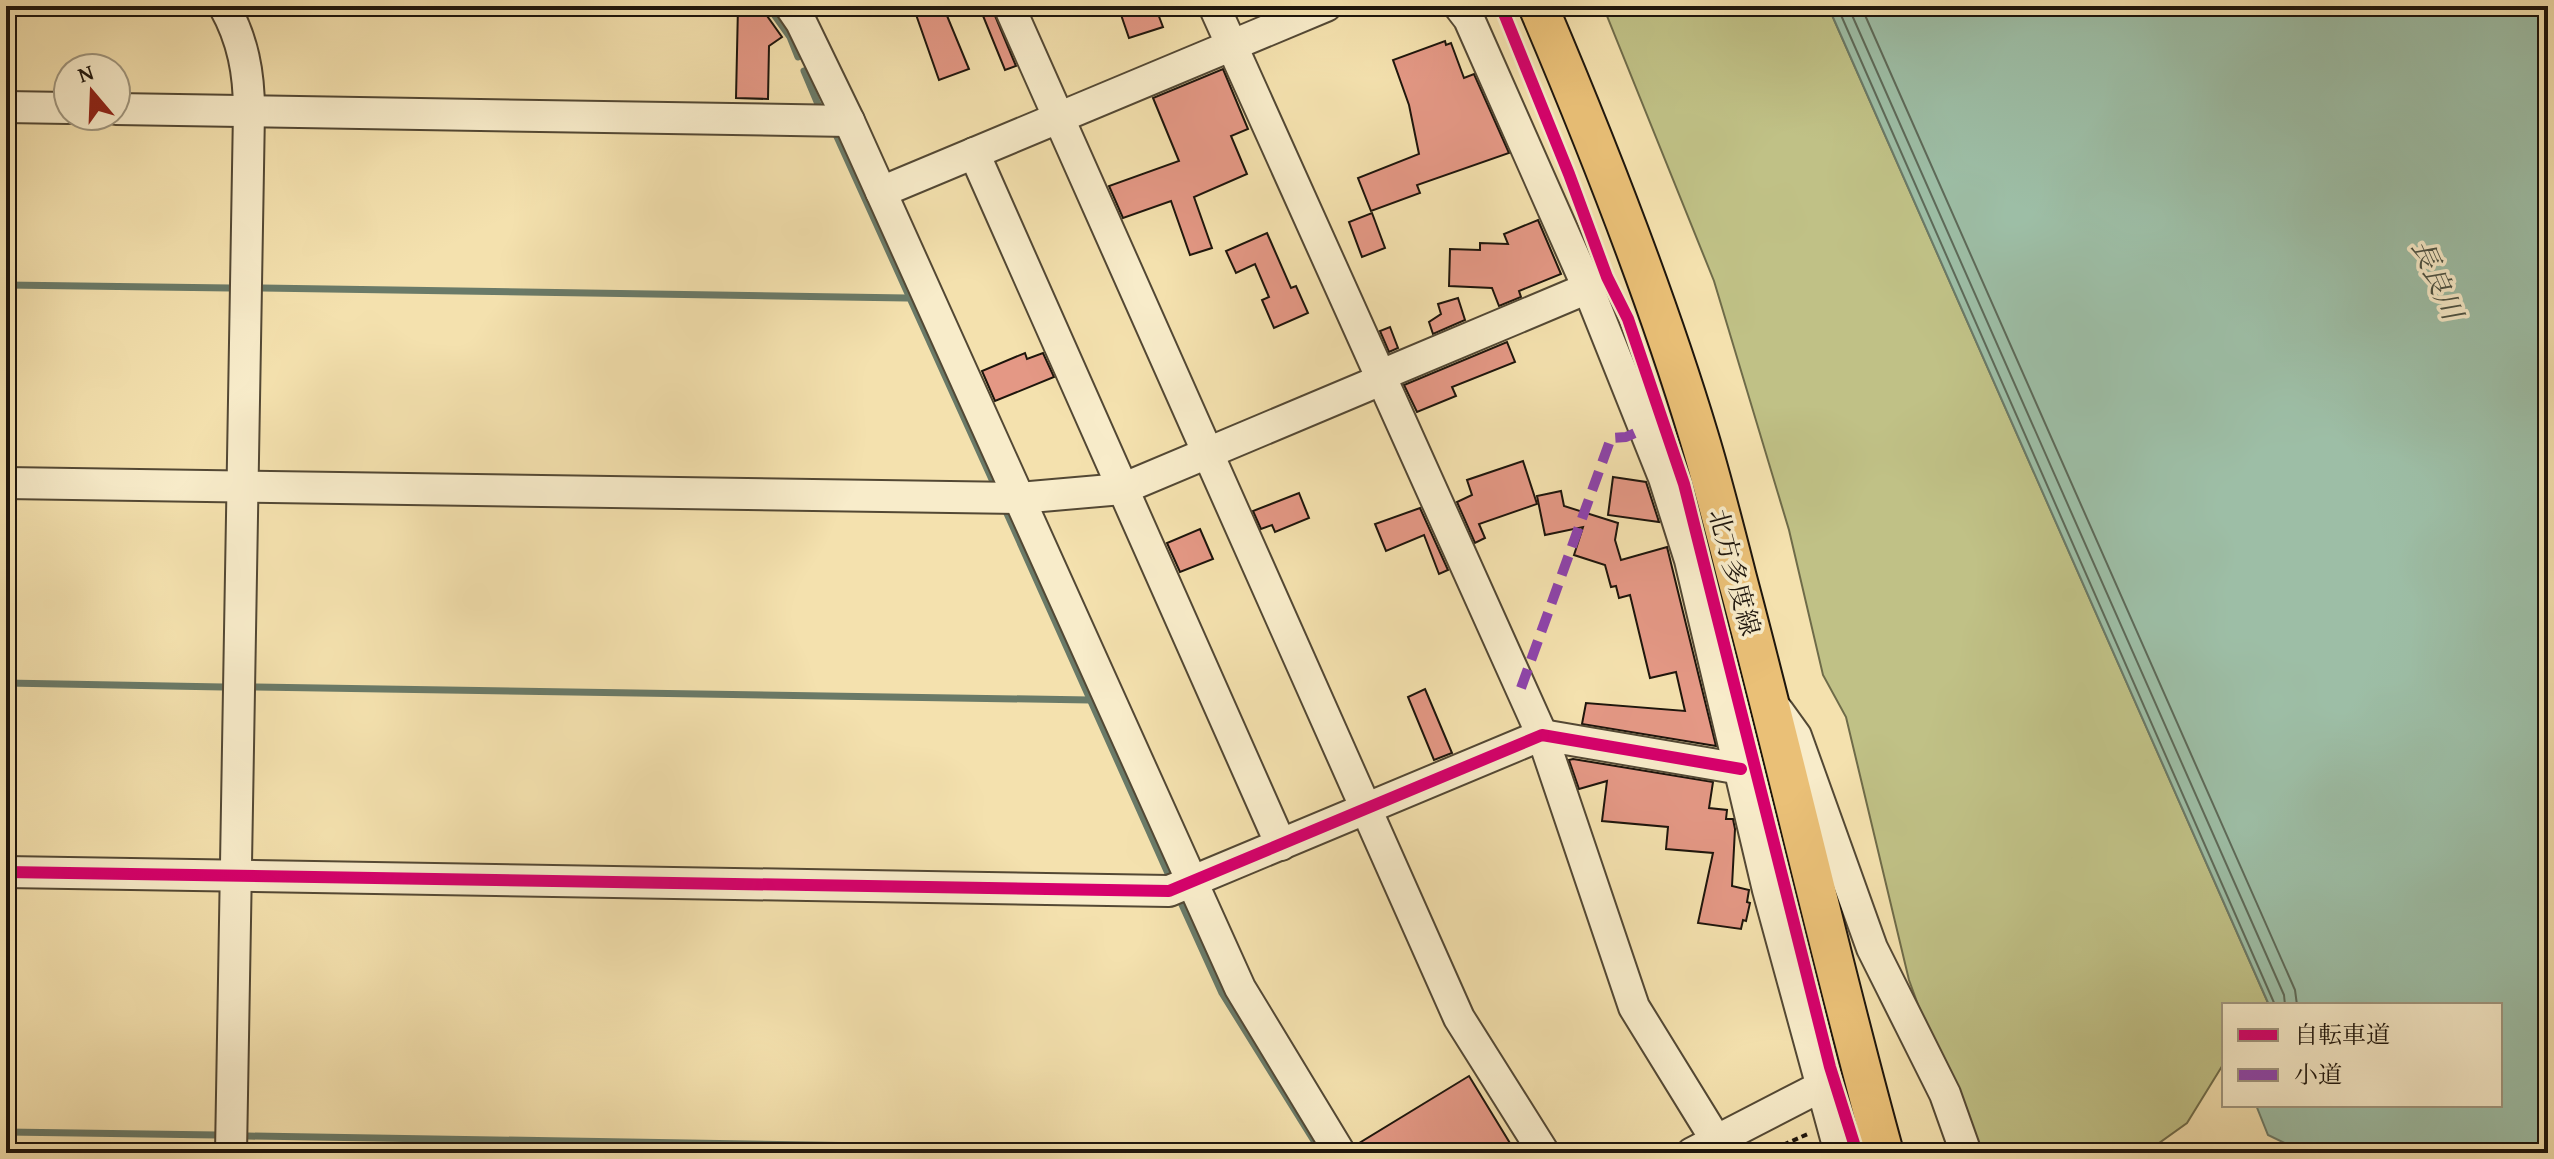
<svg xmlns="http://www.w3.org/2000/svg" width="2554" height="1159" viewBox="0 0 2554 1159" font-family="'Gentium Book Plus','Noto Serif JP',serif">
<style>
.green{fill:#c0c186;stroke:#6e6b49;stroke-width:2}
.water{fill:#9dbea6;stroke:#6a7a68;stroke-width:2}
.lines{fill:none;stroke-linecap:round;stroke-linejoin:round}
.shore{stroke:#5d6a59;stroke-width:2}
.stream{stroke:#6a7a68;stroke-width:7}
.building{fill:#e49885;stroke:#1d150c;stroke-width:2}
.minor-casing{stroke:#534834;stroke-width:34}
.major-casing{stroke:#1d150c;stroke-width:42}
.path{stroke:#1d150c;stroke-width:4;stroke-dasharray:6 4;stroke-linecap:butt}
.minor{stroke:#f8ecca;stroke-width:30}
.major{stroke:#eac077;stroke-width:38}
.quiet{stroke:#8e44ad;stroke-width:10;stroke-dasharray:20 10;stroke-linecap:butt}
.cycleway-casing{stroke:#f8ecca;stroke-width:17}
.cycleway{stroke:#d6006c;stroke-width:12}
.labels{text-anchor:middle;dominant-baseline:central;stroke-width:7;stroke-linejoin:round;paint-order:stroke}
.street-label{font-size:26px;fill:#1d150c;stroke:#f8ecca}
.water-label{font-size:28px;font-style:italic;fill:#4a5042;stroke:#f8ecca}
</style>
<rect width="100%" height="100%" fill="#f4e1ae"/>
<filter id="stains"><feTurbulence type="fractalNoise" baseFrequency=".0025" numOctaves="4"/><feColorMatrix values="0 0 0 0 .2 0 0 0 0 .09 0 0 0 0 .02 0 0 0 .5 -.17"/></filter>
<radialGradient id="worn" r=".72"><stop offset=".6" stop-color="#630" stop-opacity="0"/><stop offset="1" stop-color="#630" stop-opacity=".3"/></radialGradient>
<polygon class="green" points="1603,6 1828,6 2269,1005 2224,1005 2224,1063 2187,1123 2152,1148 2139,1153 1972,1153 1909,980 1846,717 1823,675 1789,530 1714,281"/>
<polygon class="water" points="1828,6 2548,6 2548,1153 2305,1153 2268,1135 2256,1105 2500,1105 2500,1005 2269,1005"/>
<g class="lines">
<g class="shore">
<polyline points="1837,6 2275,1005"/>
<polyline points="1848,6 2284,995 2285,1005"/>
<polyline points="1861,6 2295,990 2297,1005"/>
</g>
<g class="stream">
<polyline points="768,6 790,37 798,57"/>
<polyline points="804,71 820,109"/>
<polyline points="834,130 995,486"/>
<polyline points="6,285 230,288"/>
<polyline points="262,288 907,298"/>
<polyline points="1005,509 1171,880"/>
<polyline points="6,683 223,687"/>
<polyline points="256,687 1090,700"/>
<polyline points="1179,898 1222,993 1321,1152"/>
<polyline points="6,1132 217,1135"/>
<polyline points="248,1136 1321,1153"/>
</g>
</g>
<g class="building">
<polygon points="738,6 760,6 782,37 769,46 768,99 736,98"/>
<polygon points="913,6 943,6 969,69 939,80"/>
<polygon points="979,6 991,6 1016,66 1005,70"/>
<polygon points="1118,6 1155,6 1163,27 1129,38"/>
<polygon points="1445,41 1446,45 1451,43 1464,78 1474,74 1509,153 1417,185 1420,193 1371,211 1358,178 1419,154 1409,105 1393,60"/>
<polygon points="1223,69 1248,129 1231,136 1247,174 1194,197 1212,248 1190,255 1171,201 1123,218 1109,186 1179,161 1153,98"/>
<polygon points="1372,213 1385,248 1362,257 1349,222"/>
<polygon points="1538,220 1561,274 1519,291 1521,297 1499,306 1492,288 1449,286 1450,249 1480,250 1480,243 1508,244 1504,234"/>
<polygon points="1267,233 1291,288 1296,286 1308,313 1274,328 1262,300 1269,297 1255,264 1236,273 1226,251"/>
<polygon points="1458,298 1465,320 1433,334 1429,322 1441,314 1438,304"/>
<polygon points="1390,327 1398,348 1389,352 1380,331"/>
<polygon points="1507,342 1515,362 1452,387 1456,396 1417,412 1404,385"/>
<polygon points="1025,353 1027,359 1043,353 1054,377 995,401 982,371"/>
<polygon points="1523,461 1537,504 1479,524 1485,538 1475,543 1457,502 1472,495 1467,480"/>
<polygon points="1613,477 1646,482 1659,522 1608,515"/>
<polygon points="1561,491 1564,506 1618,523 1615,540 1621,560 1667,547 1716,746 1582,724 1586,703 1685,711 1676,672 1650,678 1630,595 1619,598 1616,586 1611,587 1605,565 1574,555 1583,527 1545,535 1537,496"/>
<polygon points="1299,493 1309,518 1275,532 1272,525 1261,529 1253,511"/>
<polygon points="1420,508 1448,570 1439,574 1424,535 1386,551 1375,524"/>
<polygon points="1200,529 1213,559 1180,572 1167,543"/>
<polygon points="1425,689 1452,753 1434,760 1408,697"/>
<polygon points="1573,759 1713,782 1709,808 1727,810 1726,819 1733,819 1735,829 1732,886 1749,890 1747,902 1750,903 1746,921 1743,920 1741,929 1698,923 1713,853 1666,849 1668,827 1602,821 1607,781 1579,789 1569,760"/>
<polygon points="1469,1076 1516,1153 1358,1153 1356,1145"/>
</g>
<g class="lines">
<g class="minor-casing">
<g id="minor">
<path d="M224,6C243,40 249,73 249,111L231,1153"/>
<polyline points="790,6 801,22 849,121 1240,988 1340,1153"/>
<polyline points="1009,6 1459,1018 1544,1153"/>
<polyline points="1214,6 1542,735 1634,1007 1716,1140"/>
<polyline points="1459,6 1469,19 1588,288 1664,478 1690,560 1768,890 1840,1153"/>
<polyline points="6,107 68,108"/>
<polyline points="116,109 849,121"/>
<polyline points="974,153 1281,845"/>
<polyline points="881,192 1326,6"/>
<polyline points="1379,376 1588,288"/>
<polyline points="6,483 1019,498 1122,489 1381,380"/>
<polyline points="1778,711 1796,736 1872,948 1945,1094 1966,1153"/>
<polyline points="6,872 1169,891 1542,735 1741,769"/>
<polyline points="1692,1153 1822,1086"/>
</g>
</g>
<g class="major-casing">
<path id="major" d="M1538,6C1598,147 1655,291 1699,437C1713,483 1725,531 1737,578C1788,769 1831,962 1884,1153"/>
</g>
<g class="path">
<polyline points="1501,6 1575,189"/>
<polyline points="1765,1153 1810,1133"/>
</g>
<use href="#minor" class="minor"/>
<use href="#major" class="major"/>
<polyline class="quiet" points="1521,688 1611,438 1626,437 1642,430"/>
<g class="cycleway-casing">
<g id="cycleway">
<polyline points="1501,6 1569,174 1607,277 1628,319 1684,484 1830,1067 1857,1153"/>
<polyline points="6,872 1169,891 1542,735 1741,769"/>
</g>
</g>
<use href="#cycleway" class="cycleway"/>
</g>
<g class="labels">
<g class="street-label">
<text transform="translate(1735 572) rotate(75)">北方多度線</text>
</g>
<g class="water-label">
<text transform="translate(2438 279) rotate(66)">長良川</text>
</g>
</g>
<rect width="2554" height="1159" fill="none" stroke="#f4e1ae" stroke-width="32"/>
<rect x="8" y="8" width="2538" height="1143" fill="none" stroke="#1d150c" stroke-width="4"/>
<rect x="16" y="16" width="2522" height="1127" fill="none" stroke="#1d150c" stroke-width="2"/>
<rect x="2222" y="1003" width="280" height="104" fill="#f8ecca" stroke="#a0967e" stroke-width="2"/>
<rect x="2238" y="1029" width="40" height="12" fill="#d6006c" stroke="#a0967e" stroke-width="2"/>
<text x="2294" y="1043" font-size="24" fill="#1d150c">自転車道</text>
<rect x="2238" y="1069" width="40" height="12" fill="#8e44ad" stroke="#a0967e" stroke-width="2"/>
<text x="2294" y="1083" font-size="24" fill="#1d150c">小道</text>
<g transform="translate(92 92) rotate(341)"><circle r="38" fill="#f8ecca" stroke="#a0967e" stroke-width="2"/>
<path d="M0-6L14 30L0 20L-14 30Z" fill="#8f2418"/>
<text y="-12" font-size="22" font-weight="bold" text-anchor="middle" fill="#1d150c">N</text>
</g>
<rect width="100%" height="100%" filter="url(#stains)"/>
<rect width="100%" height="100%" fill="url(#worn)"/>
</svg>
